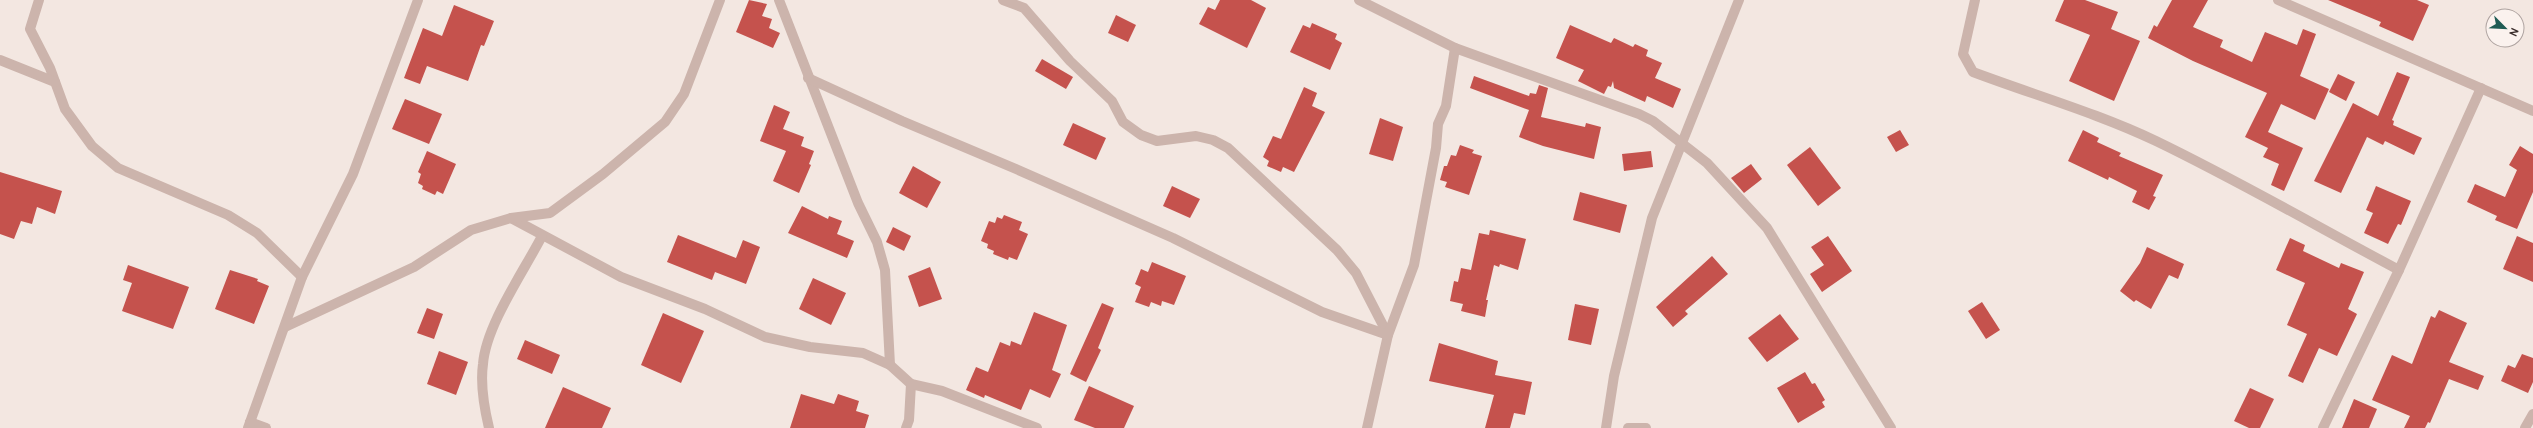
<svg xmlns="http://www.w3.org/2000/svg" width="2533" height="428" viewBox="0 0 2533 428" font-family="Cabin,sans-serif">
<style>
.building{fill:#c5524d}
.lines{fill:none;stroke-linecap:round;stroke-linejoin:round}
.minor{stroke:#ccb4ac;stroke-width:10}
</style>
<rect width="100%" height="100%" fill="#f3e7e1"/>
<g class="building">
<polygon points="749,0 767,4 762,16 772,19 769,28 780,33 773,48 736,32"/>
<polygon points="1220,0 1251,0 1266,8 1247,48 1199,24 1208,7 1215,10"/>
<polygon points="2064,0 2085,0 2118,12 2111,29 2140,41 2114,101 2069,81 2090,35 2055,21"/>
<polygon points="2172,0 2208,0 2193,27 2223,40 2220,47 2252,62 2265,32 2297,45 2303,29 2316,34 2300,76 2329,89 2315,120 2281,104 2268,132 2303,148 2284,191 2271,185 2279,164 2263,157 2268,148 2245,137 2267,93 2193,61 2148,38 2154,25 2157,27"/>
<polygon points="2328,0 2417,0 2429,5 2413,41 2379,26 2381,22"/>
<polygon points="454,5 494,21 484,46 481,45 468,81 427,66 420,84 404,78 423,28 442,36"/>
<polygon points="1116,15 1136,25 1128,42 1108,33"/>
<polygon points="1312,23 1337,34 1335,39 1342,43 1330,70 1290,52 1303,25 1310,28"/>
<polygon points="1570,25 1611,43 1614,38 1633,47 1635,44 1648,50 1646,56 1662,63 1655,78 1681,89 1673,108 1647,96 1645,102 1614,88 1613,81 1611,87 1608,86 1604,94 1578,81 1584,70 1556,58"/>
<polygon points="1042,59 1073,77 1066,89 1035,71"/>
<polygon points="2397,72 2410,77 2392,120 2394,121 2393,125 2422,138 2414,155 2385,141 2383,145 2367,137 2341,193 2314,181 2353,103 2378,116"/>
<polygon points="2338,74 2355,82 2346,101 2329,92"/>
<polygon points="1474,76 1529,96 1530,93 1536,94 1539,85 1548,88 1541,117 1585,127 1586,123 1601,127 1594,159 1543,146 1519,137 1529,110 1470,88"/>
<polygon points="1304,87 1317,93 1312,106 1325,112 1294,172 1283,167 1281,172 1267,166 1269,161 1263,157 1273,136 1281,139"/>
<polygon points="405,99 442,114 429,144 392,129"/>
<polygon points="774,105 790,112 783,129 804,137 801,146 814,151 809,164 811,165 799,193 773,181 786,151 760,141"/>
<polygon points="1380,118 1403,127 1393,161 1369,154"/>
<polygon points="1073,123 1106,138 1096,160 1063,145"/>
<polygon points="1900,130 1909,145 1896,152 1887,137"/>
<polygon points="2083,130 2099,138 2097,142 2121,153 2119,156 2163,175 2153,196 2156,197 2149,210 2132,202 2137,191 2109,177 2108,180 2068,161"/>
<polygon points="1460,145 1474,150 1472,153 1482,156 1469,195 1445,187 1447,182 1440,180 1444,166 1447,166 1451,155 1456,156"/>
<polygon points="2520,146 2533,154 2533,192 2517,229 2495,220 2497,216 2467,202 2475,184 2505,197 2517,170 2509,165"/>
<polygon points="1810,147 1841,188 1818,206 1787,165"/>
<polygon points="427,151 456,164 443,194 437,191 435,195 422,189 423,186 418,183 421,174 418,172"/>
<polygon points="1651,151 1653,167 1624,171 1622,154"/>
<polygon points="1751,164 1762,179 1744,193 1731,178"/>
<polygon points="913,166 941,182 927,208 899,193"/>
<polygon points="0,172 62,191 55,214 37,207 32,224 21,221 14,239 0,234"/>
<polygon points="1172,186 1200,199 1190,218 1163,206"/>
<polygon points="2376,186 2411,201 2401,225 2398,224 2388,244 2364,233 2373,213 2366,210"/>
<polygon points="1580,192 1627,205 1620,233 1573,220"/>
<polygon points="802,206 828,219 829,216 842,221 837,234 854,241 847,258 788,233"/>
<polygon points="1004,215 1022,222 1019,230 1028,234 1017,260 1009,257 1008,260 993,254 994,251 987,248 988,244 981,241 989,221 995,223 997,217 1002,219"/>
<polygon points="893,227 911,236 904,251 886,242"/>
<polygon points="1490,230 1526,239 1518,270 1500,264 1499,267 1494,265 1486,300 1488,300 1485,317 1461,311 1463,304 1450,301 1454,281 1458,282 1461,268 1471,270 1479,233 1489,235"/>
<polygon points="678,235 736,258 743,240 760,247 746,284 715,272 712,280 667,262"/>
<polygon points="1828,236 1852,271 1822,292 1810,274 1824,265 1811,247"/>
<polygon points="2517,236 2533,243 2533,282 2503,269"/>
<polygon points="2290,238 2305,245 2303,251 2339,268 2341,263 2364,272 2348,309 2357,314 2337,356 2319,348 2303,383 2288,376 2307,334 2287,325 2305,283 2276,270"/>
<polygon points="2147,247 2184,264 2178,279 2169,275 2151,309 2136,300 2134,302 2120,291 2140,263"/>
<polygon points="1712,256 1728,274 1685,311 1688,314 1673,327 1656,307"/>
<polygon points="1152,262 1186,276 1174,305 1162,301 1161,306 1151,302 1149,307 1135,302 1141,287 1135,284 1141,269 1148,272"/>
<polygon points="128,265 189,287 173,329 122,311 132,283 123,280"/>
<polygon points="930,267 942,299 919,307 908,276"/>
<polygon points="230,270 258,279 257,281 269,286 254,324 215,309"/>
<polygon points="813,278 846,293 831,325 799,309"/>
<polygon points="1982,302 2000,330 1986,339 1968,311"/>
<polygon points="1102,303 1114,308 1098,348 1101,350 1086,382 1070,374"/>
<polygon points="1575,304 1599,309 1591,345 1568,340"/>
<polygon points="427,308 443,314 434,339 417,333"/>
<polygon points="2439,310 2467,323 2449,362 2484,376 2478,390 2449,379 2430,423 2428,422 2425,428 2404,428 2410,416 2372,400 2392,355 2412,364 2431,316 2435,318"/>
<polygon points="1034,312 1067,325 1052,370 1061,374 1050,398 1030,389 1021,410 985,395 984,398 966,390 976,367 988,372 1000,342 1010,346 1011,341 1021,345"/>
<polygon points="663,313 704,331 681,383 641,365"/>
<polygon points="1780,314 1799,339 1767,362 1748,338"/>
<polygon points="525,340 560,355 552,374 517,359"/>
<polygon points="1439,343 1498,361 1495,375 1532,382 1525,415 1514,413 1510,428 1485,428 1494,395 1429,381"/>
<polygon points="439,351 468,362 456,395 427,384"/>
<polygon points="2522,354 2533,358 2533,382 2528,393 2501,381 2508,365 2515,368"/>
<polygon points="1805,372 1812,384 1815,383 1825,400 1822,402 1825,407 1798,423 1777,388"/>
<polygon points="1089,386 1134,406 1124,428 1095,428 1074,420"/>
<polygon points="563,387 611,408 602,428 545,428"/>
<polygon points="2250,388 2274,399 2260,428 2249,428 2234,421"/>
<polygon points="801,394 834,404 838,394 859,401 856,411 869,415 865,428 790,428"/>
<polygon points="2354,399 2377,409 2369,428 2342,428"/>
</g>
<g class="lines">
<g class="minor">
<polyline points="39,0 30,29 50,68 65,109 92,146 118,168 228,215 257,233 302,277"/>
<polyline points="779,0 858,203 877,242 885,270 890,365"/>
<polyline points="1003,0 1024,8 1070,61 1112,101 1123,122 1141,135 1157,141 1196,136 1213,140 1228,148 1337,250 1356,273 1388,335 1367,428"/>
<polyline points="1359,0 1455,48 1639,114 1653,121 1707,163 1767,228 1891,428"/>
<path d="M1975,0L1963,54L1973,72C2034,95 2097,113 2156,141C2239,181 2318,227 2399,270"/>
<polyline points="2278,0 2533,111"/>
<polyline points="0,60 55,82"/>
<polyline points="808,78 902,121 1016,169 1173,238 1322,312 1388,335 1414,265 1436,148 1438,124 1446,106 1455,48"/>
<polyline points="511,218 621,277 705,309 765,337 810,347 863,353 890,365 911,384 909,420 906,428"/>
<polyline points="285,327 414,267 471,230 511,218 550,213 603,174 665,122 684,94 720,0"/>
<polyline points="911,384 942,391 1037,428"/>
<polyline points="250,422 266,428"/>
<polyline points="248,428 302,277 353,174 418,0"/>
<path d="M489,428C484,407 480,385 483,364C486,325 524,271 542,236"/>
<polyline points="1606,428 1614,376 1652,218 1739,0"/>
<polyline points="1628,428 1646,428"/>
<polyline points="2323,428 2399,270 2481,88"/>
<polyline points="2525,428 2533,414"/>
</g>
</g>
<g transform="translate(2505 28) rotate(114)"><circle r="19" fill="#fbf2ee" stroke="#aea3a0"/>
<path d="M0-3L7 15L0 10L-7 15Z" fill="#205c54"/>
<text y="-6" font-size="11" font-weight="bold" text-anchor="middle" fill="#3a2d2b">N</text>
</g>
</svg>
